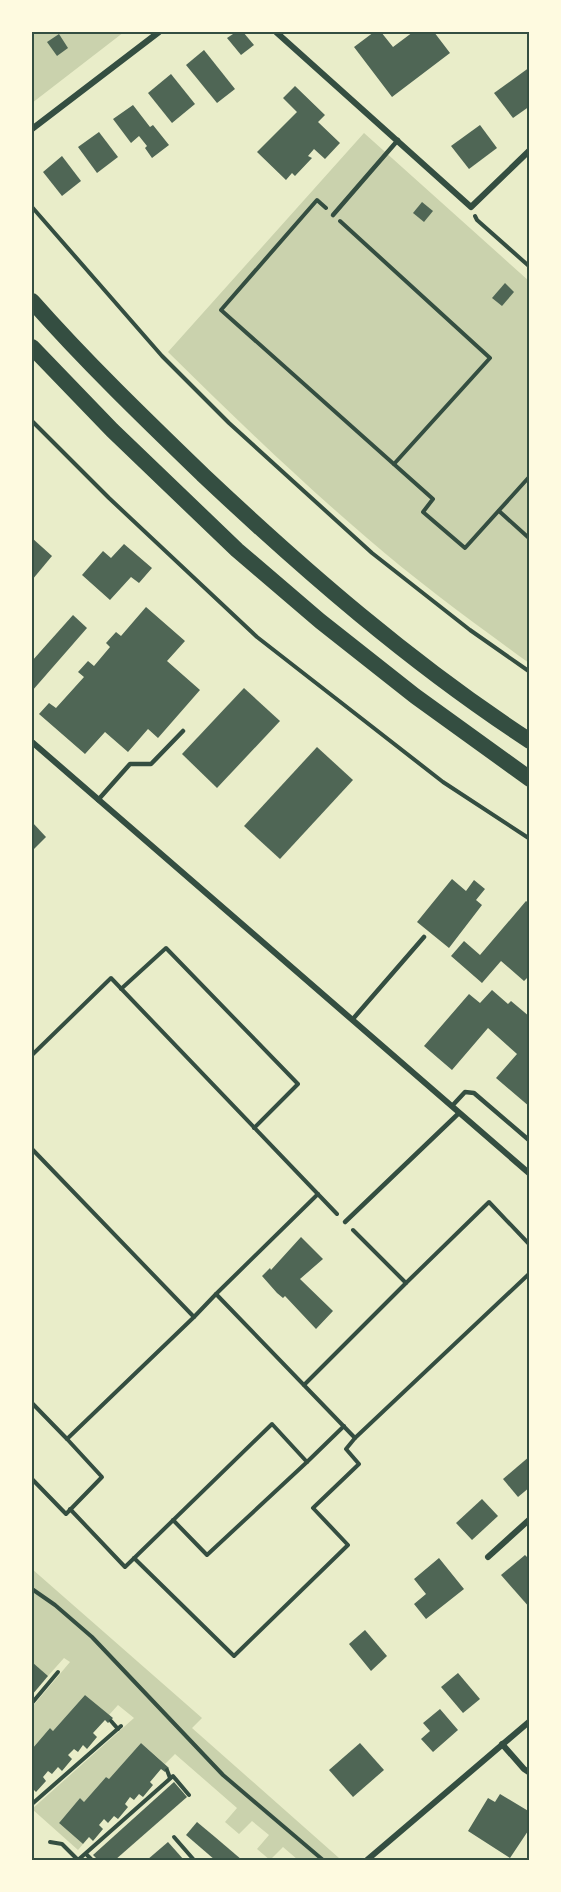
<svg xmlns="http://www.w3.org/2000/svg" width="561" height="1892" viewBox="0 0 561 1892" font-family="'Nunito Sans',sans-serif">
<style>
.green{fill:#cad2ad}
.building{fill:#4f6655}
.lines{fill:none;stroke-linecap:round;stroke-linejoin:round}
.path{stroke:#344e41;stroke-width:4}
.service{stroke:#344e41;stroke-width:4.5}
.minor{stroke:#344e41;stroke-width:6}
.trunk{stroke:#344e41;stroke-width:16}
.neatline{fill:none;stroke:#344e41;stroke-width:2}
</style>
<rect width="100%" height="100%" fill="#e9edc9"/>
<g class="green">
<polygon points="32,32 124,32 32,103"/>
<path d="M364,133L529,281V663C474,623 419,583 367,538C298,479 233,416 168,352Z"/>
<polygon points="32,1569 202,1718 192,1728 339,1858 336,1860 298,1860 283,1847 270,1860 257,1849 269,1835 252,1821 239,1834 225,1822 237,1808 175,1754 165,1764 141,1743 109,1779 106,1777 84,1802 80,1798 59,1823 83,1844 78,1850 32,1809 134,1718 118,1705 109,1715 85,1695 53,1731 50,1728 32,1749 32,1707 70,1662 64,1658 48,1676 32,1662"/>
</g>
<g class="building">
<polygon points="236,32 243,32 254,45 241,55 227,38"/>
<polygon points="374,32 381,32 393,47 413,32 434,32 450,53 392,97 354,47"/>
<polygon points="59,34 68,48 57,56 47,42"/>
<polygon points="204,50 235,89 217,103 186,65"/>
<polygon points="530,67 530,106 513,118 494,93"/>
<polygon points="171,74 195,104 172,123 148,93"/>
<polygon points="295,86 325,115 318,122 340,143 325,159 314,149 308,156 312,158 295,176 292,173 286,180 257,152 297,112 283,98"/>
<polygon points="133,105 150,127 153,125 169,145 152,158 145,148 147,146 139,136 131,143 113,119"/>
<polygon points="480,125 497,148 469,169 451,146"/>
<polygon points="99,132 118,157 97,173 78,147"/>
<polygon points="62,156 81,181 62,196 43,172"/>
<polygon points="422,202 433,211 424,222 413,213"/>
<polygon points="505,283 514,292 502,306 492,298"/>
<polygon points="32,538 52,556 32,580"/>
<polygon points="124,544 152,568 139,583 131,577 110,600 82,575 103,551 111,558"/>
<polygon points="146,607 185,641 167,661 200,690 158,738 148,729 128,752 105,732 85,754 39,714 49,703 56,708 84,677 78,672 88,661 94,666 110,647 106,643 116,632 121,636"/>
<polygon points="73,615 87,628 32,691 32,661"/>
<polygon points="244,688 280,721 217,788 182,754"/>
<polygon points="317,747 353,780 280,859 244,826"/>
<polygon points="32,822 46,837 32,851"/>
<polygon points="452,879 466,891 474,880 485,889 476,900 482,905 449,948 417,922"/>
<polygon points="526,901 530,904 530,975 524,981 501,961 482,983 451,956 464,941 480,955"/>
<polygon points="492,990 508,1004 511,1001 530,1017 530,1107 496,1078 517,1054 488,1028 452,1070 424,1046 469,994 480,1003"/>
<polygon points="301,1237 323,1259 300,1279 333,1311 316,1329 285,1296 283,1298 277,1293 262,1276 270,1268 271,1270"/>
<polygon points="530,1456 530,1487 518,1497 503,1479"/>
<polygon points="482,1499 498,1516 472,1540 456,1523"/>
<polygon points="525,1555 530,1560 530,1608 501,1575"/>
<polygon points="439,1558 464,1589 426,1619 414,1604 426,1594 414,1579"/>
<polygon points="365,1630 387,1656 371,1671 349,1644"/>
<polygon points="32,1662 48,1676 32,1695"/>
<polygon points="458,1673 480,1699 463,1713 441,1687"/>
<polygon points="85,1695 113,1718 108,1723 105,1720 93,1733 97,1737 87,1749 83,1745 78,1752 74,1749 68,1755 72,1759 62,1771 58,1767 52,1774 48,1771 43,1777 46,1781 36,1792 32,1788 32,1749 50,1728 53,1731"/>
<polygon points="440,1709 458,1730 433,1752 421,1739 430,1731 423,1723"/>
<polygon points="141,1743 169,1768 165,1772 161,1769 150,1782 153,1785 143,1797 139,1794 134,1800 130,1797 125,1804 128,1807 118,1819 114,1816 108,1823 104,1819 99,1825 103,1829 93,1841 89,1837 83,1844 59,1823 80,1798 84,1802 106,1777 109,1779"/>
<polygon points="360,1743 384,1770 353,1797 329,1770"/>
<polygon points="174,1782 187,1797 115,1860 98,1860 93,1855"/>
<polygon points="500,1794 530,1812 530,1828 510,1858 468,1831 488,1798 495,1802"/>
<polygon points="197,1822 215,1837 242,1860 215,1860 186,1835"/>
<polygon points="168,1842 184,1860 147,1860"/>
</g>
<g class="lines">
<g class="path">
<polyline points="32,207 162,356 229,423 372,553 470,630 530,672"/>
<polyline points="326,208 317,200 221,310 433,499 423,512 465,548 530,476"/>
<polyline points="475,216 477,220 530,267"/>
<polyline points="340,221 490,358 394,464"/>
<polyline points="32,421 109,498 257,637 443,782 530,839"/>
<polyline points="499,511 530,539"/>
<polyline points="121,989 166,948 298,1084 254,1128"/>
<polyline points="32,1055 111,978 337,1214"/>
<polyline points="32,1149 194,1317 216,1294 355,1438 530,1273"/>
<polyline points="353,1230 406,1283 489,1202 530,1245"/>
<polyline points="216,1294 318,1194"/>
<polyline points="304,1385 406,1283"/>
<polyline points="32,1403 67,1439 194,1317"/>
<polyline points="32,1479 66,1514 102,1477 67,1439"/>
<polyline points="70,1509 125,1567 272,1424 307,1462 344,1426"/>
<polyline points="173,1520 207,1555 307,1462"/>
<polyline points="134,1558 234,1656 348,1545 313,1508 359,1464 346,1449 355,1438"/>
<polyline points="32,1589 55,1605 92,1637 223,1775 323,1860"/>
<polyline points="32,1703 58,1672"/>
<polyline points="111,1721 118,1729"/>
<polyline points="167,1770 170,1778"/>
<polyline points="32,1804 121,1726"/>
<polyline points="174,1837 194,1860"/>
<polyline points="50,1842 62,1844 78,1860"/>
<polyline points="86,1854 92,1860"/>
<polyline points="78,1860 173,1776 189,1795"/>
</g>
<g class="service">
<polyline points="333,215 398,140"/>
<polyline points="98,800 130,764 151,764 183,731"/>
<polyline points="352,1020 424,937"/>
<polyline points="452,1106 465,1092 474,1093 530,1141"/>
<polyline points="345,1222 459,1113"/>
</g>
<g class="minor">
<polyline points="276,32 471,207 530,150"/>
<polyline points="32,129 159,32"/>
<polyline points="32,742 530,1174"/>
<polyline points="488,1557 530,1519"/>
<polyline points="502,1744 524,1769 530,1773"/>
<polyline points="367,1860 530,1721"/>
</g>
<g class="trunk">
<path d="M32,301C86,362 144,418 203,475C305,571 412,664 530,741"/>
<polyline points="32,347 112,430 237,550 320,621 415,696 530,779"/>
</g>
</g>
<rect width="561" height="1892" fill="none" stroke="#fefae0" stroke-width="66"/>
<rect x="33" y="33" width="495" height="1826" class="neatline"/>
</svg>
